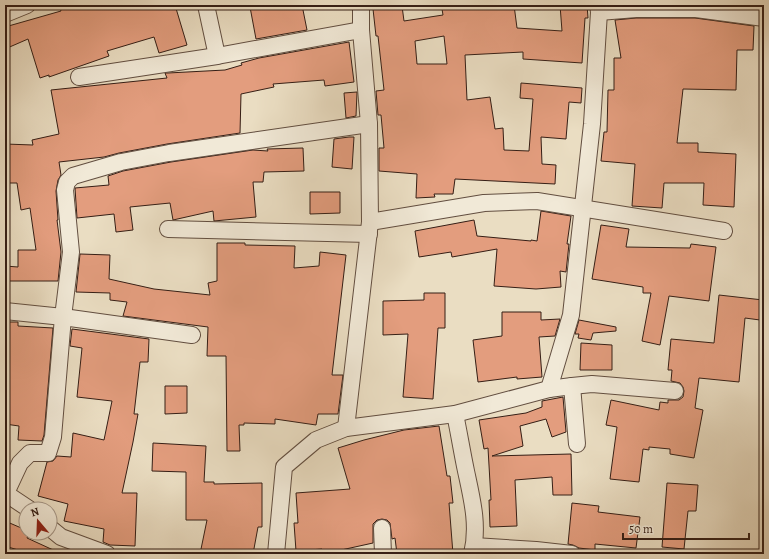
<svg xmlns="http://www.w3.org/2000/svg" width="769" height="559" viewBox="0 0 769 559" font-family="Alegreya,serif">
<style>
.building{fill:#e39d7e;stroke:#351e15;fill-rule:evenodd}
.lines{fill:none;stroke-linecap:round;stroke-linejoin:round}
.street-casing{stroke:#624e40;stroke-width:18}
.street{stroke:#f1e9d7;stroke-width:16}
</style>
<rect width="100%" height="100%" fill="#eaddc2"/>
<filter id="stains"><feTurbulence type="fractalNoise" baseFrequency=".005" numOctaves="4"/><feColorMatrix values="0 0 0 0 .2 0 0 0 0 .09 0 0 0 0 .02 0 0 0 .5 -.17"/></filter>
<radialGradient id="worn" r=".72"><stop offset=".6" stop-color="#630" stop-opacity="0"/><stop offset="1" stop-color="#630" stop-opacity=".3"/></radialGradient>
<g class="building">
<polygon points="59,5 175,5 187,45 159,53 154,37 107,51 109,56 49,77 49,75 40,78 28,39 5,49 5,27 61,11"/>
<polygon points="260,5 302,5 307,30 256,39 250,7"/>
<path d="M478,5H514L517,28L562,31L560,5H587L588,18H585L582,63L523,59V52L465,55L467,100L490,97L495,129L503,128L504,150L529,151L533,99L520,98L521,83L582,88L581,103L569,102L566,139L541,137L542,164L556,165L555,184L455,179L453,194H434L435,197L416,198L417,174L379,171V148H384L381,115H378L376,91L384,90L378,36H376L373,9L402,6L404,21L443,15L442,9ZM444,36L447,64H417L415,41Z"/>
<polygon points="636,18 695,18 754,26 753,50 737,50 736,90 683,89 677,143 698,143 698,152 736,154 734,207 703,205 704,183 664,183 662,208 632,206 635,164 601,161 604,132 607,132 608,90 614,90 614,58 621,58 615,20"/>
<polygon points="349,42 354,82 325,86 324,80 273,84 274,87 241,94 240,133 167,144 119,153 104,157 59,162 61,175 58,180 56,191 58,220 57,220 61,252 58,281 5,281 5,266 18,267 18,250 36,250 30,208 21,210 17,183 5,183 5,144 33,145 32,140 59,134 51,90 167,78 165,73 168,73 225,70 242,65 241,63 259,58"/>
<polygon points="357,92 356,116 346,118 344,93"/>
<polygon points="349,137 354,137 352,169 332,167 334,139"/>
<polygon points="303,148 304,171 264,172 263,182 253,182 256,217 214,221 213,211 173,220 170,203 130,207 133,230 116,232 114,214 77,218 75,188 109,185 108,176 123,171 171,162 253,150 268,151 267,149"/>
<polygon points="310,192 340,192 340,213 310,214"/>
<polygon points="541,211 571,216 567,244 569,244 566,272 560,271 561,287 536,289 494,286 497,249 452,257 451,252 419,257 415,231 474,220 477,236 531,241 531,240 537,241"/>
<polygon points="601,225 629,229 626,247 690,248 691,244 716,247 709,301 669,296 660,345 642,341 651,293 643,293 643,287 592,279"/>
<polygon points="217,243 245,243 245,245 295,246 294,268 319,266 320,252 346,255 332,375 343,375 338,414 318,414 316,425 275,419 275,424 244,423 244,425 239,425 240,451 227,451 226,356 207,356 208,327 123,316 127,302 110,300 110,293 76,292 80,254 110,255 109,279 154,289 210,295 208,283 217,281"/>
<polygon points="424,293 445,293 445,328 438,328 433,399 403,397 408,334 383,335 383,301 424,300"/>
<polygon points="719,295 763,300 760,320 745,318 739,382 699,378 695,408 703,410 694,458 670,454 670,449 649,447 649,450 643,449 639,482 610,479 617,427 606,425 611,400 659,410 660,402 668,403 668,400 679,400 683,397 684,391 683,387 680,383 671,381 672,370 668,370 671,339 714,343"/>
<polygon points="502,312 541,312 541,320 560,319 555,336 539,337 542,377 517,379 517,377 478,382 473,340 502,336"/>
<polygon points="579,320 616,327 616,331 593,333 591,340 578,338 579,334 575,334"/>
<polygon points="5,322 18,322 18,326 53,328 44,435 42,441 18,440 19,426 5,424"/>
<polygon points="72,329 149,339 148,362 140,362 134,414 138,414 133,442 122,493 137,493 135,546 110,545 103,542 104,529 64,521 68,504 38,496 47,462 53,461 57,456 71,457 73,433 104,440 112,401 77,397 82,348 70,346"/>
<polygon points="581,343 612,345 612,370 580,370"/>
<polygon points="165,386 187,386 187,413 165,414"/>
<polygon points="563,397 566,432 552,437 546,419 520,426 523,446 492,456 571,454 572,495 553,495 552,477 515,480 517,526 490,527 489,500 491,500 488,448 484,449 479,420 526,413 542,407 542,401"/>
<polygon points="439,426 447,476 450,476 453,503 449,503 453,554 397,554 395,538 392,539 390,523 387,520 382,519 377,520 373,524 373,543 323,554 322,549 296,551 294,523 298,523 296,493 350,489 338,448 364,440 404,430"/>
<polygon points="153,443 206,446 204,482 214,482 214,484 262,483 262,527 258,527 253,554 200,554 207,520 186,520 186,472 152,471"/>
<polygon points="667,483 698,485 696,511 688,511 684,549 662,547"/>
<polygon points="572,503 599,506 598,512 640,517 636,548 595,544 595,550 579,548 573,545 568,544"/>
<polygon points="5,521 26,530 26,533 29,533 27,538 62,554 31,554 5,546"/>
</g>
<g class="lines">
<g class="street-casing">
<g id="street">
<polyline points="206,5 217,56"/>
<polyline points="599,12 636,9 696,9 764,18"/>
<polyline points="5,14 27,5"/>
<polyline points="79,77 217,56 361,30"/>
<polyline points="370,222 484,203 537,201 724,231"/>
<polyline points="168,229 369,234"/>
<polyline points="5,311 63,317 192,335"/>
<polyline points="572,386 577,444"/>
<polyline points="549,389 571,315 592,124 599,12 598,5"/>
<path d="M455,414C459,433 462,452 466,471C472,499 479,526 472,554"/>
<polyline points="346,428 370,222 369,124 361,30 361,5"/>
<polyline points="5,493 29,509"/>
<polyline points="6,493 20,463 30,453 48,453 53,437 63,317 71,252 65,190 67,182 73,176 121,162 169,153 369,124"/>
<polyline points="50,528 61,537 107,554"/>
<polyline points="382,528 383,554"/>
<polyline points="474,546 536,550 572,554"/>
<polyline points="276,554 284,467 316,440 346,428 455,414 549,389 572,386 592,384 675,391"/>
</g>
</g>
<use href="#street" class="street"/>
</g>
<rect width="769" height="559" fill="none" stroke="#eaddc2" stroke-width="20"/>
<rect x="6" y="6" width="757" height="547" fill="none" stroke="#351e15" stroke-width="2"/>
<rect x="10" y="10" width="749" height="539" fill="none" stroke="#351e15"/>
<g transform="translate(38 521) rotate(341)"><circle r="19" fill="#f1e9d7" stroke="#a69889"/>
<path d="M0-3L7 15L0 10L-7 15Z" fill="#8f2418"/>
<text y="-6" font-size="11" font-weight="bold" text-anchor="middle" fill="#351e15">N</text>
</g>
<path d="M623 533v6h126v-6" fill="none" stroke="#351e15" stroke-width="2"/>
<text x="629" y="533" font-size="12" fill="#351e15" stroke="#f1e9d7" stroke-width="3" paint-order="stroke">50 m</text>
<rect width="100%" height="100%" filter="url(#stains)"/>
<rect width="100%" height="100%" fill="url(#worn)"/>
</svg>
